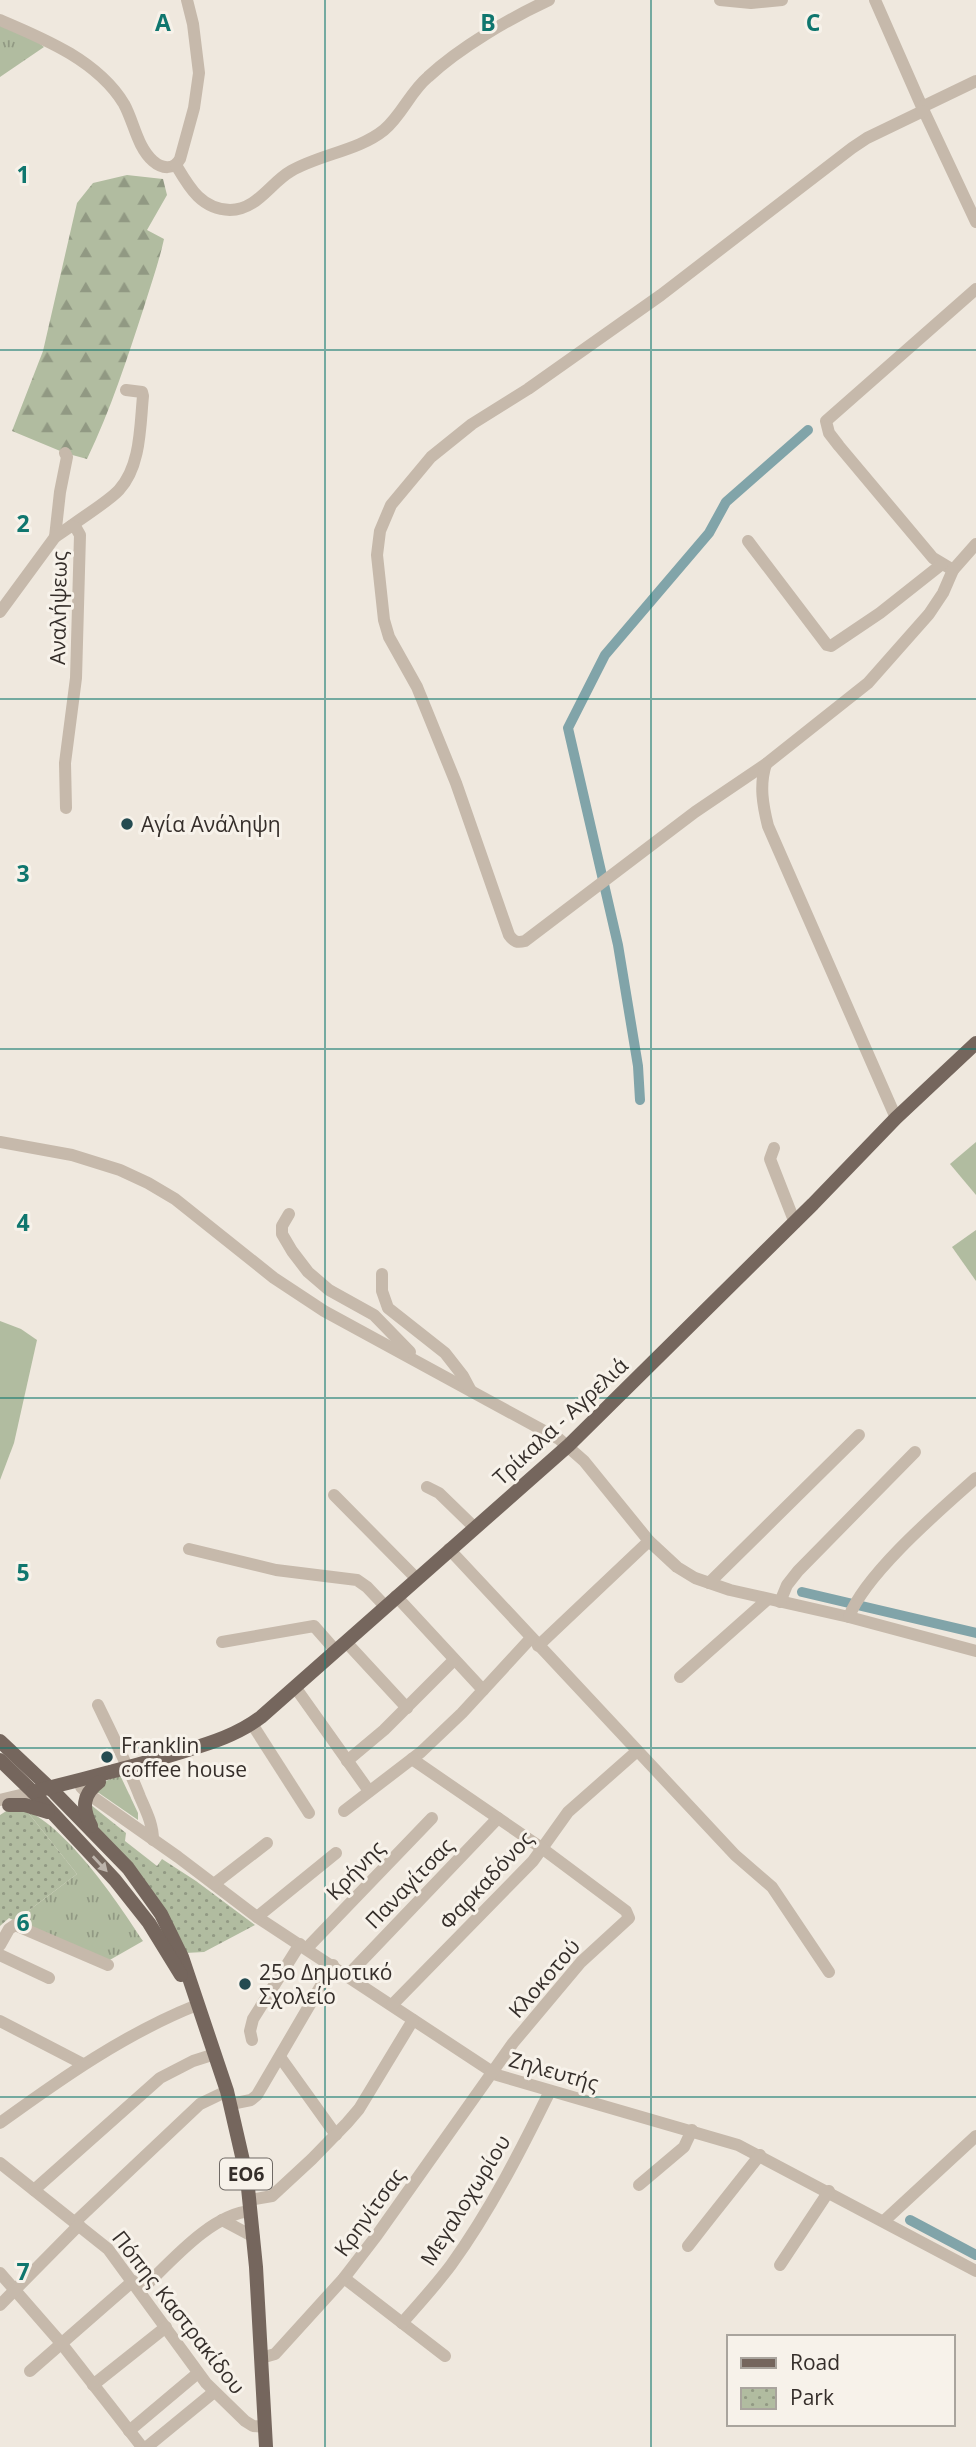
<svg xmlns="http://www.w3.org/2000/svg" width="976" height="2447" viewBox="0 0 976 2447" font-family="'Open Sans',sans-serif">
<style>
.grass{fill:url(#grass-tufts)}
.forest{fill:url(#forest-firs)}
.park{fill:url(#park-dots)}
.garden{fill:#b1bca0}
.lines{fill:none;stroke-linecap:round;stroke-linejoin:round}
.canal{stroke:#81a4a9;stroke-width:10}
.minor{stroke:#c6b9ab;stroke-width:12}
.major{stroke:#75665d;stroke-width:14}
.oneway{fill:#bcb3ab}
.grid{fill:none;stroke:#0f766e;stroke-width:2;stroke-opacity:0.55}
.poi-dot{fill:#244b51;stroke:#f7f2ea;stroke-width:2.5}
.labels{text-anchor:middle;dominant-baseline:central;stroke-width:6;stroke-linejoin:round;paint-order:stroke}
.shield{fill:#f7f2ea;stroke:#6f6964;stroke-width:2}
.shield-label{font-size:19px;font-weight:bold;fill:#352e2a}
.street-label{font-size:21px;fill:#352e2a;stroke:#f7f2ea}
.poi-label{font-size:21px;fill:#352e2a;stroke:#f7f2ea;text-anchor:start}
.grid-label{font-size:23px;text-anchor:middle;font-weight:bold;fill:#0f766e;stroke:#f7f2ea;stroke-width:6;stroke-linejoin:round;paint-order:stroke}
</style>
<defs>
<pattern id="grass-tufts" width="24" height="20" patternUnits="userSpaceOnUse" patternTransform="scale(1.75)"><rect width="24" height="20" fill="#b1bca0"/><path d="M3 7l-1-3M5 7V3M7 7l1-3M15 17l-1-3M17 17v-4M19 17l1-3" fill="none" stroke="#919983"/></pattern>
<pattern id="forest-firs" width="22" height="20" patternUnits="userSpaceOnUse" patternTransform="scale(1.75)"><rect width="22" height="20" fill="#b1bca0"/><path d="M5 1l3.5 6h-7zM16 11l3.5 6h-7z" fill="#919983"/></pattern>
<pattern id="park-dots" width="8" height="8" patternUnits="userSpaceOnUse" patternTransform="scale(1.75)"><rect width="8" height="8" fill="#b1bca0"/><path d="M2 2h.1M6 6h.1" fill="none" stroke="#919983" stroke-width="1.8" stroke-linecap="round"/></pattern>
</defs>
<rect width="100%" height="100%" fill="#efe8de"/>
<g class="grass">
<polygon points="0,25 38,42 44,47 0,77"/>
<polygon points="120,1775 138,1813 138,1820 96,1791 101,1783"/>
<path d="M26,1810C69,1830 117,1901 143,1941L108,1961L15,1921L77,1874Z"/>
</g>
<path class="forest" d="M127,175L163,179L167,195L147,230L164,239C159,262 151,284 144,307C127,359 111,409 87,459L65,453L12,431L43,351L77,203L93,183Z"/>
<g class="park">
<polygon points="91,1805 126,1833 125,1841 157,1866 162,1859 196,1881 255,1925 204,1952 185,1953 90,1823"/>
<polygon points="11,1808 26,1810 77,1874 15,1921 9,1918 0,1926 0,1815"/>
</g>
<g class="garden">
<polygon points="976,1142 976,1195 950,1164"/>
<polygon points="976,1230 976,1281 952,1247"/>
<polygon points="0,1321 21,1329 37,1340 14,1443 0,1480"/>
</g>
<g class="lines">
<g class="canal">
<polyline points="640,1100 638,1066 618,945 568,728 605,655 709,533 726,502 808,430"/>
<polyline points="802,1592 976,1633"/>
<polyline points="910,2220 976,2255"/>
</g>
<g class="minor">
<polyline points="720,0 751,3 782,0"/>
<polyline points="875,0 922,107 976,222"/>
<path d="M0,20C45,39 98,61 124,104C134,122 137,147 153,161C162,169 174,170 180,159L194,108L199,73L193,24L187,0"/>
<polyline points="922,107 976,81"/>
<path d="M923,111L867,138L852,148L661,295L528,389L472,424L431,457L391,505L380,531L377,555L384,620L389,637L417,687L456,783L509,935C514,942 517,943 525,941L695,812L766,764L868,683L929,614L943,593L953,570L933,558L839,446L829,433L826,421L976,289"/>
<path d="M176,165C189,187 201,209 230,210C257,210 270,183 291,171C320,154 358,151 384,130C402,115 410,92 428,77C459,48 510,18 549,0"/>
<path d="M71,526C84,516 109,501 119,490C141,466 140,426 143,396L142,392L126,390"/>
<polyline points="55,537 60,492 67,457 65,453"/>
<polyline points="748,541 827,645 831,646 880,613 942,564"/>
<polyline points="953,570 976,544"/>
<polyline points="0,612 55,537 71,526 76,528 80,535 76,678 65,763 66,808"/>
<path d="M766,764C759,785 763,806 768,826L896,1118"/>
<polyline points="0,1142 72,1155 120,1170 148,1183 175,1199 274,1278 324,1311 559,1439 584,1461 649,1541 677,1567 695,1578 730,1590 849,1617 976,1651"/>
<polyline points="774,1148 770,1159 795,1223"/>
<polyline points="289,1214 282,1226 282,1234 292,1251 308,1272 329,1290 374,1315 410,1352"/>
<polyline points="382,1274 382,1291 388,1308 445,1353 463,1376 471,1391"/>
<polyline points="427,1487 439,1493 474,1527"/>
<polyline points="334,1495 416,1578"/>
<polyline points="189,1549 276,1570 357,1580 367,1587 385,1606"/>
<polyline points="449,1549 735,1855 772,1887 829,1972"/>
<polyline points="709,1583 859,1435"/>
<polyline points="396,1596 483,1690"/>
<polyline points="780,1602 787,1585 798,1571 915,1452"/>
<path d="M849,1617C865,1574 940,1510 976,1478"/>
<polyline points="222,1642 314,1626 336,1651"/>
<polyline points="346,1642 407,1708"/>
<polyline points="538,1646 649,1541"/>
<polyline points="680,1677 768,1599"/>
<polyline points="295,1687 369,1791"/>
<path d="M98,1705C113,1736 128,1766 140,1797C146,1811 153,1824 153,1840"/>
<polyline points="252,1724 309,1813"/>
<polyline points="347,1761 384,1730 454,1660"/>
<polyline points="81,1787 87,1793 178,1857 257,1917 497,2075 738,2145 976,2271"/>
<polyline points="0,1800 33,1792"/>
<polyline points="344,1811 421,1752 462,1713 531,1638"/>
<polyline points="214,1884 267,1843"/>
<polyline points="257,1917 336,1853"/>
<polyline points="0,1945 9,1929 15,1925 108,1965"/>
<polyline points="307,1948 432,1818"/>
<polyline points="0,1955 49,1978"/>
<polyline points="348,1975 498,1818"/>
<polyline points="392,2005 533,1861 568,1812 636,1752"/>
<polyline points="0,2021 83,2064"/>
<polyline points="252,2040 250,2031 253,2019 300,1944"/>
<polyline points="280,2057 336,2135"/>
<polyline points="231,2104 251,2100 257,2095 333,1965"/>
<path d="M0,2123C62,2078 126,2033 197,2005"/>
<polyline points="0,2163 108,2249 206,2383 245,2421 253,2426 265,2427"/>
<polyline points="639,2185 684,2147 692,2130"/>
<polyline points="34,2190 160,2078 193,2061 215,2054"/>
<polyline points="250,2200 272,2196 312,2159 347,2123 359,2109 413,2020"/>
<polyline points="222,2220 254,2237"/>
<polyline points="884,2221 976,2136"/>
<polyline points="75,2222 200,2104 227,2091"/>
<polyline points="688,2246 760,2155"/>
<polyline points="780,2265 829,2191"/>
<polyline points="0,2273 61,2343 142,2447"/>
<polyline points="344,2278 445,2356"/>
<path d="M140,2291C169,2264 210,2214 251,2211"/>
<polyline points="0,2305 79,2225"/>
<path d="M402,2323C419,2304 436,2285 451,2265C490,2211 521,2150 550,2091"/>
<polyline points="261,2358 275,2354 344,2278 377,2235 513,2043 581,1962 629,1918 626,1911 543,1849 412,1759"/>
<polyline points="30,2371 133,2281"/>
<polyline points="93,2385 166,2327"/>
<polyline points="129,2431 198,2373"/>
<polyline points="147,2447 214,2392"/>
</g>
<g class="major">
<polyline points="0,1741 55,1793 128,1868 161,1914 182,1957 227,2091 247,2178 256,2267 266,2447"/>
<polyline points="0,1760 33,1792 115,1880 149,1923 181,1975"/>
<path d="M33,1792C81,1779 130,1768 178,1753C207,1744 236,1736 261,1717L569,1445L813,1204L896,1118L976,1043"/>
<polyline points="9,1805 25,1805 48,1812"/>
<path d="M91,1826C82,1808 82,1795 99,1782"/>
</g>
</g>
<defs><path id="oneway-solid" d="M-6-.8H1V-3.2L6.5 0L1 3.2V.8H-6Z" transform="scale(1.75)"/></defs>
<use class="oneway" href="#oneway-solid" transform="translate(100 1864) rotate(47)"/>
<path class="grid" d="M325,0V2447M651,0V2447M0,350H976M0,699H976M0,1049H976M0,1398H976M0,1748H976M0,2097H976"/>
<g class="poi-dot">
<circle cx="127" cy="824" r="7"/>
<circle cx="107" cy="1757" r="7"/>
<circle cx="245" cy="1984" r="7"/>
</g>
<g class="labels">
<rect class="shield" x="220" y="2158.5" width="52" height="31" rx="5"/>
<g class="shield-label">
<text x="246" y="2174">ΕΟ6</text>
</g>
<g class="street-label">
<text transform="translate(58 608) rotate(-89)">Αναλήψεως</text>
<text transform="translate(560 1421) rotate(-43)">Τρίκαλα - Αγρελιά</text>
<text transform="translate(355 1870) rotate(-46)">Κρήνης</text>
<text transform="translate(486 1880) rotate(-47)">Φαρκαδόνος</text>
<text transform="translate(409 1883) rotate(-46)">Παναγίτσας</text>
<text transform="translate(544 1978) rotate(-49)">Κλοκοτού</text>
<text transform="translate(554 2071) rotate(16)">Ζηλευτής</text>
<text transform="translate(465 2200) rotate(-58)">Μεγαλοχωρίου</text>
<text transform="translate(369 2212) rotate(-54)">Κρηνίτσας</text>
<text transform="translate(179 2312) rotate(52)">Πόπης Καστρακίδου</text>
</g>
<g class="poi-label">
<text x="141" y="824">Αγία Ανάληψη</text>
<text x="121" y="1745">Franklin<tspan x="121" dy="24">coffee house</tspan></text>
<text x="259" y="1972">25ο Δημοτικό<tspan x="259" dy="24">Σχολείο</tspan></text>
</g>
</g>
<g class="grid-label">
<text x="163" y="31">A</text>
<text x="488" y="31">B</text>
<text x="813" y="31">C</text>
<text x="23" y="183">1</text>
<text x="23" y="532">2</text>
<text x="23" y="882">3</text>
<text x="23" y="1231">4</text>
<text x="23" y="1581">5</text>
<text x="23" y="1931">6</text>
<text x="23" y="2280">7</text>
</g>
<rect x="727" y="2335" width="228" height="91" fill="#f7f2ea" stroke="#a9a49d" stroke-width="2"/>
<rect x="741" y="2358" width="35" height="10" fill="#75665d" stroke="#a9a49d" stroke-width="2"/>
<text x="790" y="2370" font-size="21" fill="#352e2a">Road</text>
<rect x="741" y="2388" width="35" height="21" fill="url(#park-dots)" stroke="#a9a49d" stroke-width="2"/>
<text x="790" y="2405" font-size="21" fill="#352e2a">Park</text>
</svg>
